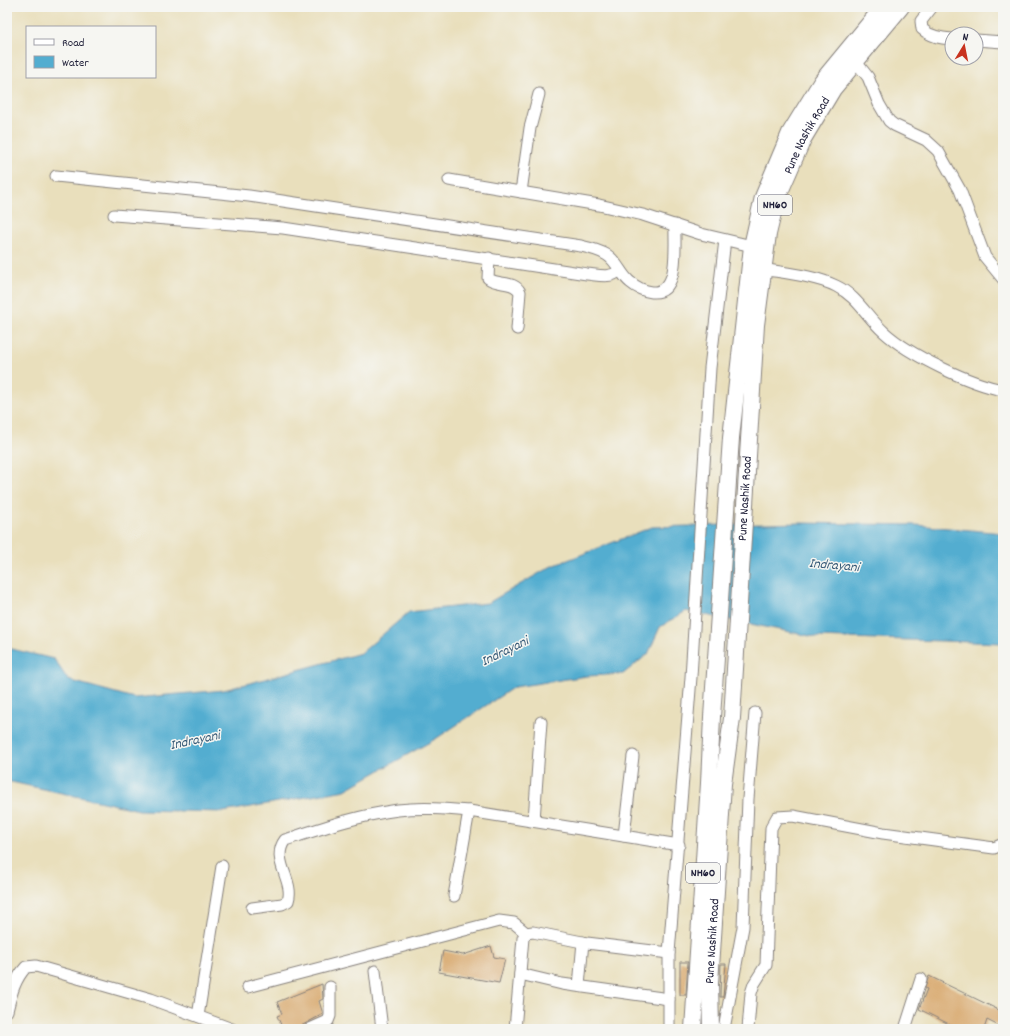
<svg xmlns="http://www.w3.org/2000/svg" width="1010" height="1036" viewBox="0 0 1010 1036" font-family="Dekko,sans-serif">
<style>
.water{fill:#53add0;stroke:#3a6886}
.building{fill:#daae77}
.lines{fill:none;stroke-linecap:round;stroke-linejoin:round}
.minor-casing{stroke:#86807c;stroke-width:13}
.highway-casing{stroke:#86807c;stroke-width:18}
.minor{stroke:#fff;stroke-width:11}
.highway{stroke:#fff;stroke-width:16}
.labels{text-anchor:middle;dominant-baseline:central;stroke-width:3;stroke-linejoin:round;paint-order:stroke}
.shield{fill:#f6f6f2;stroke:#626272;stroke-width:1}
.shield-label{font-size:12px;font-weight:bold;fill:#22223b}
.street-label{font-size:13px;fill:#22223b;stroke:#f6f6f2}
.water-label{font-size:14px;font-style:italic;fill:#365a77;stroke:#f6f6f2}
</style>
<rect width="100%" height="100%" fill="#f6f6f2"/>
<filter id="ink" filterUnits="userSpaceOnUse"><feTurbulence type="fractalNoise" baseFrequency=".025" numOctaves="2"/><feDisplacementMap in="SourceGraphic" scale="8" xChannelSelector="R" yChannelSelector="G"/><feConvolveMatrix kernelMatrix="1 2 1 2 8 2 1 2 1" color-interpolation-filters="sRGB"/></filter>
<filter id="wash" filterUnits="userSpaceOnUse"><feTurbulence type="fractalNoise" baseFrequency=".012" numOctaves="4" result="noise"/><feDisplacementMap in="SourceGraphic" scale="16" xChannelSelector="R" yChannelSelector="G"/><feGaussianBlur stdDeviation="0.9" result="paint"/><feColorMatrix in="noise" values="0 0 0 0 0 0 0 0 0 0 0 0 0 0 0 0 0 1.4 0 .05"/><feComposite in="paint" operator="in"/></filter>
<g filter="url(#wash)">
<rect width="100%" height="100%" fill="#e9dfbc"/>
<polygon class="water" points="801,523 916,525 1003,533 1003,643 815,637 686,611 660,627 648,654 623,674 587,676 514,687 437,738 345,790 223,812 139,810 7,781 7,648 54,659 68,680 134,698 224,690 361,653 409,612 488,603 550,567 652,527"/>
<g id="blocks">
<g class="building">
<polygon points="491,946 494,957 505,959 499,983 439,972 443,951 463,955"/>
<polygon points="680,962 688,962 686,995 680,995"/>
<polygon points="721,964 726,964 723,997 720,997"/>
<polygon points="929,976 1003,1012 1003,1028 987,1020 984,1029 959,1029 919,1009 927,989 925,988"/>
<polygon points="322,984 323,999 319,1001 323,1014 299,1027 283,1029 277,1016 282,1014 277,1002"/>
</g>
</g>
</g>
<g filter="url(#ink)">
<use href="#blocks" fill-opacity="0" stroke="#86807c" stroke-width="1"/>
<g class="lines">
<g class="minor-casing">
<g id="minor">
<path d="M932,7L921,21L922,29C931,37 941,38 952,39"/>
<polyline points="976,40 1003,42"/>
<polyline points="856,62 868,77 879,104 889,121 894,125 926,140 938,151 960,190 985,257 1003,279"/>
<path d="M56,176L249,196L581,246C590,248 599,250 607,255C617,261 621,275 630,282C637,288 644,291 652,292C681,294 674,244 675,225"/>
<polyline points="449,180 599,205 643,215 701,234 752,246"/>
<polyline points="521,192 530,128 539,94"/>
<path d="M114,215L283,228L587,274C598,275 612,279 619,270"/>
<path d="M489,258L488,278C497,286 514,280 520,292L517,329"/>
<path d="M762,269C785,273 816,276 836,286C857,296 867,317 884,332C909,355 970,384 1003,390"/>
<polyline points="534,820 541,722"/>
<polyline points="624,836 633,756"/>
<polyline points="454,896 469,811"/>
<path d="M252,908L282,904L288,901C295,881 270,860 285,840C322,828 360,815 398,810C422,807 446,809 469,811L679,845"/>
<polyline points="375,971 382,1029"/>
<polyline points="520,974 562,984 669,999"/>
<polyline points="579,986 583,942"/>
<polyline points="248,987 499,921 514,923 526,933"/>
<path d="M7,1011C11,995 14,980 26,967L36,966L151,999L232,1029"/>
<polyline points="198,1016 222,866"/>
<polyline points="310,1029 328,1021 330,1016 330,987"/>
<polyline points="515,1029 523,938 526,933 533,932 587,943 669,953"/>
<polyline points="669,1029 669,953 691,677 710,368 725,240"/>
<polyline points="724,1029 743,927 748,799 755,713"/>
<polyline points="748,1029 751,993 754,984 766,965 771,828 777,817 793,816 883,833 994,848 1003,844"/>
<polyline points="905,1029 921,979"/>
</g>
</g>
<g class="highway-casing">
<g id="highway">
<polyline points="693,1029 709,783 712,717 731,438 752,246 763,197 790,133 822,81 883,7"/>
<path id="s1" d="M711,1029L710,983L723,784L732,718L756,325L768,234L776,201L803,139L833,89L901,7"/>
</g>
</g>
<use href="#minor" class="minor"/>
<use href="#highway" class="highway"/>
</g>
</g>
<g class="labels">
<g class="shield">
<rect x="758" y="195" width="34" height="20" rx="3"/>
<rect x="686" y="863" width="34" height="20" rx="3"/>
</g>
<g class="shield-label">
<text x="775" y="205">NH60</text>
<text x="703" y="873">NH60</text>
</g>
<g class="street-label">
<text stroke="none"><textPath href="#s1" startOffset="904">Pune Nashik Road</textPath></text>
<text stroke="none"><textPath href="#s1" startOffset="532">Pune Nashik Road</textPath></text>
<text stroke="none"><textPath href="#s1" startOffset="88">Pune Nashik Road</textPath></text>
</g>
<g class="water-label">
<text transform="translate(834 566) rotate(5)">Indrayani</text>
<text transform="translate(505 652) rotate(-26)">Indrayani</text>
<text transform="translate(195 741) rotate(-12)">Indrayani</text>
</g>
</g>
<rect width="1010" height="1036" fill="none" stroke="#f6f6f2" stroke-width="24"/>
<rect x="26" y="26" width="130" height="52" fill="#f6f6f2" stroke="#a1a1a9"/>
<rect x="34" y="39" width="20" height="6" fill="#ffffff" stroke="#a1a1a9"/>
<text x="62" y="46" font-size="12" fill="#22223b">Road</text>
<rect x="34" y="56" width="20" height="12" fill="#53add0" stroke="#a1a1a9"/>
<text x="62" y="66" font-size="12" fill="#22223b">Water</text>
<g transform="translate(964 46) rotate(10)"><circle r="19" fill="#f6f6f2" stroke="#a1a1a9"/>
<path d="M0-3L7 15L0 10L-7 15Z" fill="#c8321e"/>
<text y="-6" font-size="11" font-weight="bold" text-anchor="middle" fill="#22223b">N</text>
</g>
</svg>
